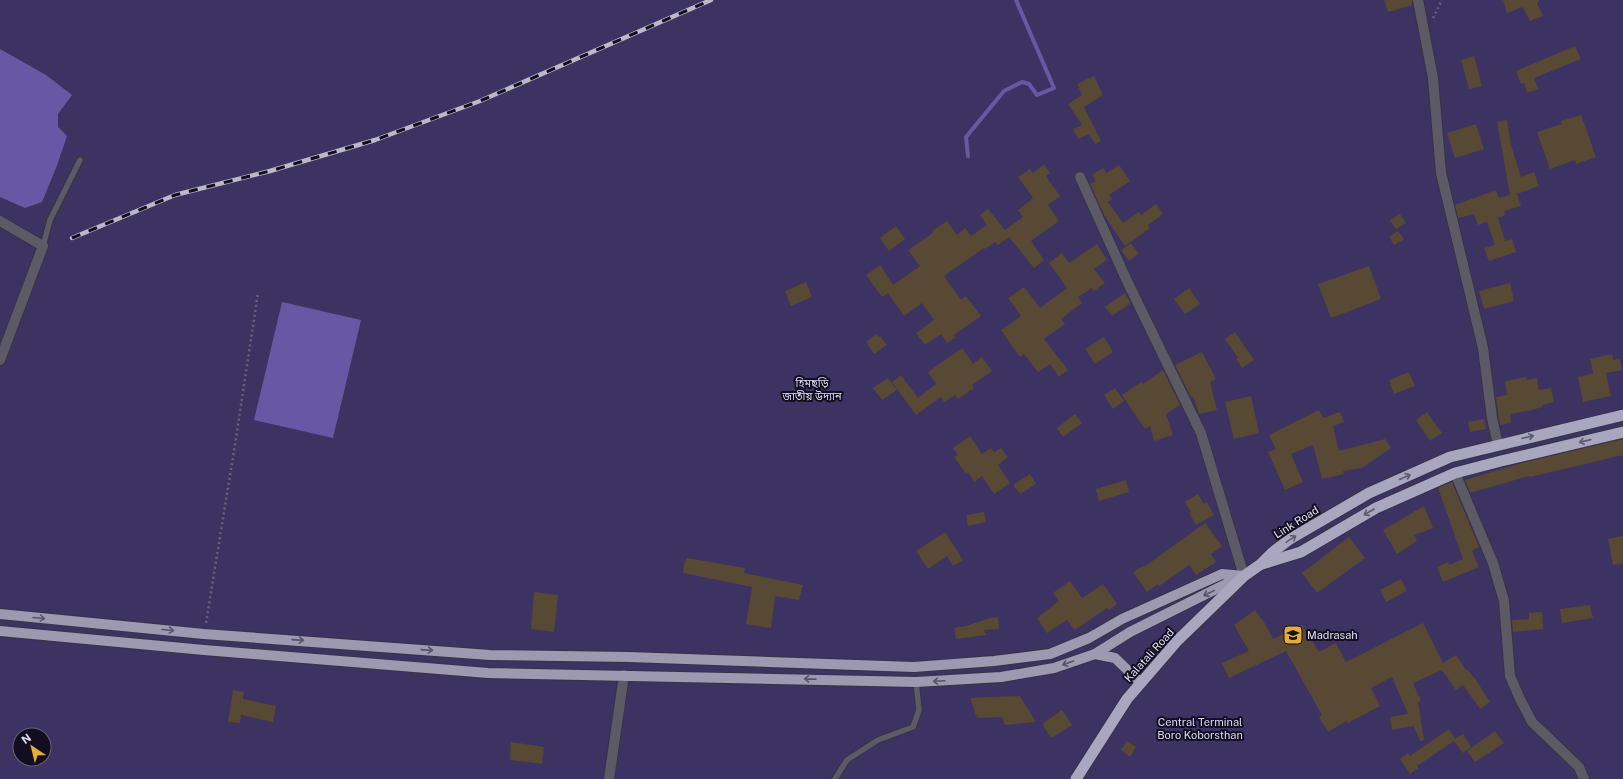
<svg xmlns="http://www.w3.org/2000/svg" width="1623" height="779" viewBox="0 0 1623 779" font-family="'Public Sans','Noto Sans Bengali',sans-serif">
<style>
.green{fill:#3d3362;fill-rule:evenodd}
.water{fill:#6857a5}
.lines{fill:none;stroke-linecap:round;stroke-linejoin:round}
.stream{stroke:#6857a5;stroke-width:4}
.building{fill:#574933}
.service-casing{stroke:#373347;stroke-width:8}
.minor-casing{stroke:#373347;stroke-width:12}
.primary-casing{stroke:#373347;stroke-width:12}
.trunk-casing{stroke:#373347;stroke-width:13}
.path{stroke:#676477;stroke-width:2.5;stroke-dasharray:2 3;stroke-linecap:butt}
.service{stroke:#5b5a65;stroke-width:5.5}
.minor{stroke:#5b5a65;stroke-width:10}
.primary{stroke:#9c99b0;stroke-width:10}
.trunk{stroke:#a9a6bf;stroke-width:11}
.rail-casing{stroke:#bbb9c9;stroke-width:4.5}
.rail{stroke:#120e22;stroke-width:3;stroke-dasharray:9;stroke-linecap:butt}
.oneway{stroke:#5e5a70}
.oneway2{stroke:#575469}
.labels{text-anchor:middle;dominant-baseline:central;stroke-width:4;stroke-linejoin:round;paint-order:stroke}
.park-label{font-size:11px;fill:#dcdaf0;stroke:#120e22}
.street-label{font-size:11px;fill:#e2e1ef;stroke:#120e22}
.poi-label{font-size:11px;fill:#e2e1ef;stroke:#120e22;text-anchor:start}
</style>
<rect width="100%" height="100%" fill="#1b172c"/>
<path class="green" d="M0,0H1623V779H0ZM20,735H44V759H20Z"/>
<g class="water">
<polygon points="0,49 46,75 72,95 58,114 58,127 67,136 56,168 42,202 25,208 0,197"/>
<polygon points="282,302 361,320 333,438 254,420"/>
</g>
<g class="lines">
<polyline class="stream" points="968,156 966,137 1004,91 1022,82 1029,84 1037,95 1054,88 1016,0"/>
</g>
<g class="building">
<polygon points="1384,0 1412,0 1412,5 1388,12"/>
<polygon points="1503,0 1539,0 1539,2 1537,3 1543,16 1530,21 1523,7 1507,13"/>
<polygon points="1575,46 1581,59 1534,78 1538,89 1527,93 1524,83 1521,84 1516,71"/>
<polygon points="1474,56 1482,86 1469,89 1461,60"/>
<polygon points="1094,76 1103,95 1084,107 1101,141 1095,144 1089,134 1078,139 1073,129 1082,125 1068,104 1082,95 1077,84"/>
<polygon points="1581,115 1596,157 1576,164 1575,160 1550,169 1537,132 1562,124 1561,121"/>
<polygon points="1507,120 1511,145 1521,177 1534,172 1539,186 1517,194 1521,206 1504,211 1505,215 1498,218 1505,241 1512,239 1516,252 1489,261 1484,248 1495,245 1487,222 1478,225 1474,214 1458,218 1455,205 1496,190 1499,198 1510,195 1497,122"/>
<polygon points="1476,124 1484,149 1455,158 1447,133"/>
<polygon points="1044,164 1050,173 1046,176 1060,196 1048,205 1059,221 1031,241 1044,260 1034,268 1009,237 998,245 995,242 985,249 984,248 944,276 961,300 966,296 981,316 954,335 955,338 947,343 941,334 925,345 916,333 934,320 922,303 904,316 888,293 882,297 866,275 880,265 893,285 920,266 908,250 933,233 932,231 947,221 957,235 965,228 971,236 987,225 980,215 988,209 1005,230 1023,217 1018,210 1033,198 1018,177 1030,169 1033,173"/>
<polygon points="1119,165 1130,181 1109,195 1112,199 1108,202 1123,223 1139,212 1141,215 1156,204 1163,214 1148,225 1150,228 1125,246 1104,215 1090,184 1096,181 1092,175 1103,168 1107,173"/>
<polygon points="1400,214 1406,223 1396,229 1390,220"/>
<polygon points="896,226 905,239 889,251 880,238"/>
<polygon points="1398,231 1404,239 1394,245 1389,237"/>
<polygon points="1131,243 1139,254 1129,261 1121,250"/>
<polygon points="1097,244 1107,260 1094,269 1105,283 1094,291 1092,288 1078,297 1082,303 1061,319 1065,324 1044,339 1068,370 1059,377 1050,364 1038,372 1024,354 1020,357 1001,330 1021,316 1008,298 1024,287 1040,308 1067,288 1049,263 1062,253 1069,263"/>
<polygon points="1369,266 1381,299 1331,318 1318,284"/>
<polygon points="806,282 812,297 791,306 785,291"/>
<polygon points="1510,283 1514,301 1484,309 1479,291"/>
<polygon points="1189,288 1200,304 1185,314 1174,299"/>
<polygon points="1125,293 1131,303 1112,316 1105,307"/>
<polygon points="1235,332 1254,360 1242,368 1236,359 1238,358 1225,339"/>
<polygon points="876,334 878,337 880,336 887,345 874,354 866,342"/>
<polygon points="1104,337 1113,352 1095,364 1085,349"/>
<polygon points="962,348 973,364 982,357 992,371 972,385 974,388 958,399 955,395 944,402 941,397 916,415 892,382 901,375 918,398 936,384 928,372"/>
<polygon points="1202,352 1216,379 1210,382 1217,410 1199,414 1193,396 1191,397 1175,365"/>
<polygon points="1612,354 1613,360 1620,359 1622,370 1606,373 1611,396 1583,402 1578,377 1593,373 1590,359"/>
<polygon points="1163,370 1180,405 1166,414 1173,435 1154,441 1150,426 1145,429 1122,395 1141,382 1143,384"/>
<polygon points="1409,372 1415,386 1394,394 1389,380"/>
<polygon points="1526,377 1527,380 1537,378 1539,390 1551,388 1554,402 1542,405 1542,407 1532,410 1510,414 1511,423 1500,425 1496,397 1507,395 1505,381"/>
<polygon points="888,378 897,390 882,400 873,388"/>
<polygon points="1115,388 1124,401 1113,409 1104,395"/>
<polygon points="1251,396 1259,433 1234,439 1225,402"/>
<polygon points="1319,410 1323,418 1340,412 1344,422 1333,426 1339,451 1385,439 1391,448 1362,468 1343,471 1344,474 1322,479 1313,445 1291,454 1303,482 1285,490 1268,452 1276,449 1269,435"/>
<polygon points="1427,412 1442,433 1430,441 1416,420"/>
<polygon points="1075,414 1082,423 1063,437 1057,428"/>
<polygon points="1484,419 1486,429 1470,432 1468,422"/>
<polygon points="970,436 982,454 991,448 994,452 1001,448 1008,457 998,465 1010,483 994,494 982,476 974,482 968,472 966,474 954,457 958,455 953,448"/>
<polygon points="1623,439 1623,455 1530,477 1529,476 1470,493 1465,480 1525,462"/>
<polygon points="1030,474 1036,484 1020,494 1013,485"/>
<polygon points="1126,480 1129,492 1099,501 1096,489"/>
<polygon points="1452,482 1479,547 1472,551 1479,567 1443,582 1437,567 1448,562 1449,565 1463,559 1438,488"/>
<polygon points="1198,494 1204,504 1207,502 1214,515 1196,525 1189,513 1191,512 1185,502"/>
<polygon points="1424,506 1433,528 1414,535 1417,541 1397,554 1383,530"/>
<polygon points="984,512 986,522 968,526 966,515"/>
<polygon points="1205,523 1222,546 1211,554 1216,562 1196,575 1189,565 1159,586 1158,584 1147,592 1133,572 1143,566 1144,567"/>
<polygon points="945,532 963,560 953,566 947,556 928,569 916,551"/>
<polygon points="1623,536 1623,563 1613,565 1608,539"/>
<polygon points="1349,537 1365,558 1317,593 1302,573"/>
<polygon points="687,558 745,568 744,573 803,585 799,600 775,596 771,628 746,624 752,587 683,573 684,565"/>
<polygon points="1401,579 1407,591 1386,602 1380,590"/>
<polygon points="1070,581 1082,598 1103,584 1117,604 1109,610 1107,608 1075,630 1067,620 1047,633 1037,618 1059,601 1053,593"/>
<polygon points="534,592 558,595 554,632 531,629"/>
<polygon points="1590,605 1593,618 1562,623 1560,609"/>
<polygon points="1255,610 1264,622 1273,639 1302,625 1319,652 1336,643 1346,662 1423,623 1443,663 1456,655 1466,670 1467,669 1476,680 1490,702 1480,709 1463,685 1456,690 1442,670 1413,683 1421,701 1418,702 1424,740 1420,741 1414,726 1392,730 1390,717 1408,714 1392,677 1371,688 1380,706 1348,723 1346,721 1328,732 1319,717 1322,715 1286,651 1229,678 1222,663 1249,651 1234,625"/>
<polygon points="1542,612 1543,629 1513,632 1512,620 1529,619 1529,613"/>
<polygon points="998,617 999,629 984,630 986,635 956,639 954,628 966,626 990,618"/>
<polygon points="233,690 244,692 243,699 276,706 273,722 241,715 240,723 228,722"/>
<polygon points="1020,696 1036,722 1005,725 1002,717 977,718 970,698"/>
<polygon points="1062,710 1072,725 1051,738 1042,724"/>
<polygon points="1449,729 1455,739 1463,734 1471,747 1463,753 1454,741 1417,766 1418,768 1410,774 1400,759 1408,753 1410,756"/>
<polygon points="1495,731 1504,743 1475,762 1467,751"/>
<polygon points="1127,741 1136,747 1130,757 1121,750"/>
<polygon points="511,742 544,747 542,764 510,760"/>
</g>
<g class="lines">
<g class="service-casing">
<g id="service">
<polyline points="43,246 50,220 80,160"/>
<polyline points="835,779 847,760 878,740 913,727 919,710 916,682"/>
</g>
</g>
<g class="minor-casing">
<g id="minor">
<polyline points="1418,0 1433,78 1441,173 1483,348 1492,418 1498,445"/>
<polyline points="1080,177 1127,281 1201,433 1244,576"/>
<polyline points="0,221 43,246 0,360"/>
<polyline points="1455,473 1493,563 1504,601 1510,676 1520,699 1532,722 1579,767 1584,779"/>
<polyline points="609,779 624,675"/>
</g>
</g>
<g class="primary-casing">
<g id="primary">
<polyline points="0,614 204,634 490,655 629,657 914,667 994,661 1050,654 1089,638 1122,619 1222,574 1244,576"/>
<polyline points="0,631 204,650 488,673 916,682 1001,677 1054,668 1095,654 1130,632 1240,577"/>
<polyline points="1095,654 1115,658 1141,683"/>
</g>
</g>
<g class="trunk-casing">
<g id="trunk">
<polyline points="1262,564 1301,552 1376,508 1455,473 1501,461 1623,432"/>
<polyline points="1076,779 1127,699 1178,640 1244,576 1261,564 1273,552 1290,539 1369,493 1450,457 1623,415"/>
</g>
</g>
<g class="path">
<polyline points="1433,18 1442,0"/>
<polyline points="206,623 234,451 258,293"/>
</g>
<use href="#service" class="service"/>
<use href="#minor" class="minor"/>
<use href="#primary" class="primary"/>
<use href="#trunk" class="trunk"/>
<g class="rail-casing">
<polyline id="rail" points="72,238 175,195 270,171 375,140 480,101 711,0"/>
</g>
<use href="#rail" class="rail"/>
</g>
<defs><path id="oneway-shaft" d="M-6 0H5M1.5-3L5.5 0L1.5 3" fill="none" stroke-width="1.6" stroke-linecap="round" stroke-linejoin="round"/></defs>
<g class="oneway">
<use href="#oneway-shaft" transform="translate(1528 437) rotate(-13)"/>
<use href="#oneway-shaft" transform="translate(1585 441) rotate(167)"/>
<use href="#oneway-shaft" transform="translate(1405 477) rotate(-24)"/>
<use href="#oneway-shaft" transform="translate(1369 512) rotate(150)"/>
<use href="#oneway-shaft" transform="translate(1291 539) rotate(-34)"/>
</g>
<g class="oneway2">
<use href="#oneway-shaft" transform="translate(1209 593) rotate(154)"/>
<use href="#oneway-shaft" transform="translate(39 618) rotate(5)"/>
<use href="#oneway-shaft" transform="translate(168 630) rotate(5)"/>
<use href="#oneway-shaft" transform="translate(298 640) rotate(4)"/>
<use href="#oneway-shaft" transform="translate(427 650) rotate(4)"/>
<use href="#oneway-shaft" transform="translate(1068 663) rotate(161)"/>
<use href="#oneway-shaft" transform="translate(810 679) rotate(-179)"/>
<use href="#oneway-shaft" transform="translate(939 681) rotate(177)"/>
</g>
<defs>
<g id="school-square" transform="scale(1)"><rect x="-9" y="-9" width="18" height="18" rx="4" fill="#e7ac36" stroke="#120e22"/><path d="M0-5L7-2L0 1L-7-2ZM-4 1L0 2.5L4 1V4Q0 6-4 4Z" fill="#111"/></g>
</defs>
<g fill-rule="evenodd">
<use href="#school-square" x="1293" y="635"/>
</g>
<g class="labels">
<g class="park-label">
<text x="812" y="383">হিমছড়ি<tspan x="812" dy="13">জাতীয় উদ্যান</tspan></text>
<text x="1200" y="722">Central Terminal<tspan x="1200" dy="13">Boro Koborsthan</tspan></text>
</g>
<g class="street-label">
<text transform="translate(1296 522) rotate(-32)">Link Road</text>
<text transform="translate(1149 655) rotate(-48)">Kalatali Road</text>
</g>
<g class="poi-label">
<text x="1307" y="635">Madrasah</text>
</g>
</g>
<g transform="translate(32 747) rotate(325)"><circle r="19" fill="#120e22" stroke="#656274"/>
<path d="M0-3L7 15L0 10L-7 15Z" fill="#e7ac36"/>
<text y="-6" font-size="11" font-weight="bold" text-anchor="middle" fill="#e2e1ef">N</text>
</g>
</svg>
